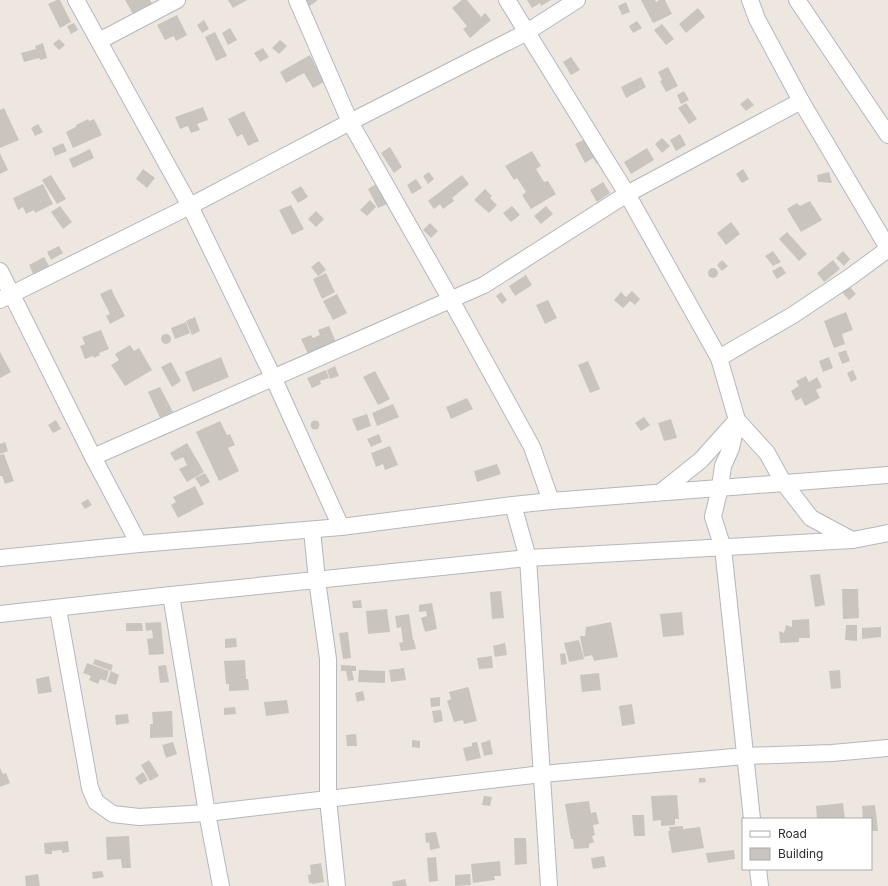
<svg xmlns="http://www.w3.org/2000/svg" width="888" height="886" viewBox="0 0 888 886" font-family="Inter,sans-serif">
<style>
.building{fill:#c9c5be}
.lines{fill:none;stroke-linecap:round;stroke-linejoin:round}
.street-casing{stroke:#b3b7bf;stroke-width:18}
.street{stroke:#fff;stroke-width:16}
</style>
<rect width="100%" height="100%" fill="#ede7e0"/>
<g class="building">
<polygon points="57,0 60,0 71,22 60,28 48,4"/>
<polygon points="125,0 150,0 152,4 133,14"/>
<polygon points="228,0 247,0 233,8"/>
<polygon points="303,0 317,0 317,1 308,7"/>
<polygon points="462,0 467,0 481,17 485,13 491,20 470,38 463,29 467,26 452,8"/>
<polygon points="527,0 551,0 541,6 540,3 532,8"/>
<polygon points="641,0 655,0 656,2 659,0 665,0 672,14 653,23"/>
<polygon points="626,2 630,12 622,15 618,6"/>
<polygon points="698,8 705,17 686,33 679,24"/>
<polygon points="177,15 187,35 176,41 174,36 165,40 157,25"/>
<polygon points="204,20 209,29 202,33 197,25"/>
<polygon points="637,21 642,28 633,33 629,26"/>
<polygon points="74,23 78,30 71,34 67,26"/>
<polygon points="662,24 674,39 666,45 654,30"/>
<polygon points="230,28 237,40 228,45 222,33"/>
<polygon points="215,32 227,56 216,61 205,37"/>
<polygon points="59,39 65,45 59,50 53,44"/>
<polygon points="280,40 287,46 279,54 272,48"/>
<polygon points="43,43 47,58 40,60 39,58 24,62 21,53 36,49 35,46"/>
<polygon points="263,48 269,57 260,62 254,53"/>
<polygon points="310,55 324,82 313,88 304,73 286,83 280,72"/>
<polygon points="571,57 580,70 571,75 563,62"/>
<polygon points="668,67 678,86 666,92 660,81 662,80 658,72"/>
<polygon points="641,77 646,87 626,98 621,87"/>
<polygon points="684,91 689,100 681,104 677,95"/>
<polygon points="748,98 754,105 746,111 740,104"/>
<polygon points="686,103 697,119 689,124 678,108"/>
<polygon points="203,107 208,120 197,124 200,130 191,133 188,126 180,129 175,117"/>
<polygon points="4,108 19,140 0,148 0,110"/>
<polygon points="244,111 259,141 248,146 242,134 237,137 228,119"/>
<polygon points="88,119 89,121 94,119 102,135 73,148 66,132 76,127 76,125"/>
<polygon points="38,124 43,132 35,136 31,128"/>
<polygon points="680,134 686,145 676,151 670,140"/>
<polygon points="589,137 603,161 597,164 593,158 585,163 575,144"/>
<polygon points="662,138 670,146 662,153 655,144"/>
<polygon points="63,143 67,151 55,156 52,148"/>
<polygon points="390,147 402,167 394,173 381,153"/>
<polygon points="647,148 654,160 631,174 624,162"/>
<polygon points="90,149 94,158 73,168 69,159"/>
<polygon points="532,151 541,166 536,169 544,182 548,181 556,194 531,209 522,195 526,192 517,178 514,180 505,166"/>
<polygon points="0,153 8,170 0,174"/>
<polygon points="143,169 155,178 147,188 136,179"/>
<polygon points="743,169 749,179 742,183 736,174"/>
<polygon points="429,172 434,179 428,184 423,176"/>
<polygon points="829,172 832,183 818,182 817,175"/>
<polygon points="51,175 66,199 57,204 42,180"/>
<polygon points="462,175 469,184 452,198 454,201 443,209 440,204 434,209 428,201"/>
<polygon points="416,179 422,188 412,194 407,185"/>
<polygon points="379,182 389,203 378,208 368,189"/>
<polygon points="603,182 610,193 597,202 590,190"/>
<polygon points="43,184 53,204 35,213 34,210 26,214 23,207 18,210 13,198"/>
<polygon points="301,186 308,197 298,203 291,192"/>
<polygon points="485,189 492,196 490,198 497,205 489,213 474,200"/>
<polygon points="370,200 376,207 367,216 360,210"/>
<polygon points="810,201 822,220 801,232 787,209 797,203 800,206"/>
<polygon points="291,205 304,229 292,235 279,210"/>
<polygon points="60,206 72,222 63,229 51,212"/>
<polygon points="512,206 520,215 511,222 503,213"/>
<polygon points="546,206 553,214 541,224 534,216"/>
<polygon points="316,211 324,219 316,227 308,219"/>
<polygon points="731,222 740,234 726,245 717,233"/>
<polygon points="430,223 438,231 431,238 423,230"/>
<polygon points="787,232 807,254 799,261 779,239"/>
<polygon points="59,246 63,253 51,260 47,252"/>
<polygon points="773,251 781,262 773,266 765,256"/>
<polygon points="843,251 850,259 844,266 836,258"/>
<polygon points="44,257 49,266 33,274 29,265"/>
<polygon points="722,260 728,266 722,271 717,265"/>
<polygon points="833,260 840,269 824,282 817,273"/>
<polygon points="319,261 326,270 318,276 311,267"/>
<polygon points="781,266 786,273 777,279 772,271"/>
<circle cx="713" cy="273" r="5"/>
<polygon points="326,273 335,292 322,299 313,279"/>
<polygon points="526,275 532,285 515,296 509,286"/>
<polygon points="849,286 856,294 849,300 842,292"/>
<polygon points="111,289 125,316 110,324 106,316 110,314 100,294"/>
<polygon points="632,291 640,299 635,305 630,301 623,308 614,300 621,292 626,297"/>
<polygon points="501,292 507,300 502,304 496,296"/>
<polygon points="337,294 347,313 333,320 323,301"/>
<polygon points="548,300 557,318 545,324 536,305"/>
<polygon points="846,312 853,330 842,334 845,344 834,348 824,321"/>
<polygon points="195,317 200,331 192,335 186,321"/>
<polygon points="186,322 190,333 175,339 171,328"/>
<polygon points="329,326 336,342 308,354 301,339 311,335 313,338 320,335 318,330"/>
<polygon points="101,330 109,349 99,353 100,355 94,358 93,356 85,359 80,346 85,344 82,337"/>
<circle cx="166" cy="339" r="5"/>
<polygon points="130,345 134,351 139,348 152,370 125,386 111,365 119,360 115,354"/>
<polygon points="846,350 850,361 842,364 838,353"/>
<polygon points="0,352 11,372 0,378"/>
<polygon points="221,357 229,377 193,392 185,372"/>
<polygon points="829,357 833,368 823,372 819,361"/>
<polygon points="588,361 600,389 590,393 578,365"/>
<polygon points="171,362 181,381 172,387 161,367"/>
<polygon points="335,366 339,376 330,379 327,370"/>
<polygon points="326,370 329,378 320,381 321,384 312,388 307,378"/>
<polygon points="853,370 857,379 851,382 847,373"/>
<polygon points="375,371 390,399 378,405 363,377"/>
<polygon points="806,376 809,382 817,377 822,387 816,390 820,398 805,406 801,398 796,401 791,391 799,386 796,381"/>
<polygon points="160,387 173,412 160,418 148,392"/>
<polygon points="467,398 473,409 451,419 446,407"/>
<polygon points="393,404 399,417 377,426 372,413"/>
<polygon points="367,414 371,426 357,431 352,419"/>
<polygon points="644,417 650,425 641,431 635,423"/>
<polygon points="671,419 677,438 664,441 658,423"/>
<polygon points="56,420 61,429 53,433 48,425"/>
<circle cx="315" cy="425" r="4.5"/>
<polygon points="220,421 227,435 230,434 235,445 228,448 239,471 219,481 196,432"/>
<polygon points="379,434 382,442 371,447 367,439"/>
<polygon points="5,442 8,451 0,454 0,444"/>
<polygon points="187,443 204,472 187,482 179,469 187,465 183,457 175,461 170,453"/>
<polygon points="390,446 398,465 385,470 383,464 376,467 371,453"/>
<polygon points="4,454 14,481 5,484 2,476 0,476 0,455"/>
<polygon points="497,464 501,474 477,482 474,471"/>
<polygon points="205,473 210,482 201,487 195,478"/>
<polygon points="195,486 204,504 178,518 171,505 176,502 173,497"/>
<polygon points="88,499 92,505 85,509 81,503"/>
<polygon points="820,574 825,605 815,607 810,575"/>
<polygon points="842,589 858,589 859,618 843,619"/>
<polygon points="501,591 504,618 492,619 490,592"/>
<polygon points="361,600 362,608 353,608 352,601"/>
<polygon points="432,603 437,629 425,632 421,618 427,616 426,611 419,612 419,605"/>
<polygon points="387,609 390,632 368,634 366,611"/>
<polygon points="682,612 684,635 663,637 660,614"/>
<polygon points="409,614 413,640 414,640 416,649 401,651 399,643 403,642 401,627 397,628 395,616"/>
<polygon points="809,619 810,638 799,638 799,642 780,643 779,631 784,633 786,625 792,627 792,620"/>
<polygon points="161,622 164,654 149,655 147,639 153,638 152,630 146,631 145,623"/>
<polygon points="611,622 618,657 594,661 592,655 584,657 580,636 585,636 586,627"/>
<polygon points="126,623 142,623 143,631 126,631"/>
<polygon points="846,625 857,625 857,641 845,640"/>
<polygon points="881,627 881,637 862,639 862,628"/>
<polygon points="348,632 351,658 343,659 339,633"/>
<polygon points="236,638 237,647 225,648 225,639"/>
<polygon points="579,640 584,659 569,662 564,643"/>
<polygon points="505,643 507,655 495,657 493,646"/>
<polygon points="565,653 567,664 561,665 560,654"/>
<polygon points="492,656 493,668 479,669 477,658"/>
<polygon points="95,659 113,665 111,671 93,664"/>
<polygon points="245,660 246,679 248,679 249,690 229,691 229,684 226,684 224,661"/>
<polygon points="87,663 109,671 106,681 100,679 98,684 89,680 91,676 83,673"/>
<polygon points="166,665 169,682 160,683 158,666"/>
<polygon points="341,665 356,666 356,671 352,671 354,680 348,681 346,671 341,671"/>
<polygon points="404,668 406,680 391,682 389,670"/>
<polygon points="359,670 385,671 385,683 358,682"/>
<polygon points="840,670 841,688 831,689 829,671"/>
<polygon points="111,671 119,675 116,685 107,682"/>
<polygon points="599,673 601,690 582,692 580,675"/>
<polygon points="49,676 52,692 38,694 36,679"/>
<polygon points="468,687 469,689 477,721 464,724 463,720 454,722 447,701 451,699 449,692"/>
<polygon points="363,691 365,700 357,702 355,693"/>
<polygon points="440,697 440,706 431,707 430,698"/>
<polygon points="287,700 289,713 266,716 264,702"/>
<polygon points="632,704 635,724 622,726 619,706"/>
<polygon points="235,707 236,714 224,715 224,708"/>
<polygon points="441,710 443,721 434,723 432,711"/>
<polygon points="172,711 173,737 150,738 150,724 153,724 152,712"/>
<polygon points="128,714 129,723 116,725 115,715"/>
<polygon points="356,734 357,746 347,746 346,735"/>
<polygon points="412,740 420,741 420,748 412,747"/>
<polygon points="490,740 493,754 484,756 481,743"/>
<polygon points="173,742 177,754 166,758 162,745"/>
<polygon points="477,742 481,758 466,761 463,748 472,746 472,743"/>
<polygon points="149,760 159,776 150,781 141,765"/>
<polygon points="0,768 3,774 6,773 10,783 0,787"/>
<polygon points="143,772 148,780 140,785 135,778"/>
<polygon points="699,778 705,778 706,782 699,783"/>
<polygon points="677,795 679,819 675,819 675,825 661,826 661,820 653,821 651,796"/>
<polygon points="484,796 492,797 490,806 482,805"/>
<polygon points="589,801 591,813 596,812 599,824 593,825 595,835 592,836 594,842 589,844 589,848 574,849 573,839 571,839 565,804"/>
<polygon points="843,803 845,819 817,819 816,806"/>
<polygon points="875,805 878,831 871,831 871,819 863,819 862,806"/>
<polygon points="632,815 644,815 645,836 634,836"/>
<polygon points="683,826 683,829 700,827 704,848 672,853 668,831 670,831 669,827"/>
<polygon points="436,832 440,848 430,850 429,842 426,843 425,833"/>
<polygon points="129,836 131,868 122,868 121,859 107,860 106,837"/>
<polygon points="514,838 526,838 527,864 515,865"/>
<polygon points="68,841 69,852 62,853 62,850 52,851 52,854 45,854 44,843"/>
<polygon points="734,850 735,859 708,863 706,853"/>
<polygon points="604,856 606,867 593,869 591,858"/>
<polygon points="436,857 438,881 429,882 427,858"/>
<polygon points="500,861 501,876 494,876 495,880 473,883 471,864"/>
<polygon points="321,863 324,882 312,884 312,883 309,883 308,875 311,874 310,865"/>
<polygon points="102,871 104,877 93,879 92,872"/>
<polygon points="38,874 40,886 26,886 25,876"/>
<polygon points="470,874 471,885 455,886 455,875"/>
<polygon points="405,879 407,886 393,886 392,882"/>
</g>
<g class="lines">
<g class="street-casing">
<g id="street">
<polyline points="76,0 190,206 273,377 341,527"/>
<polyline points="297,0 350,122 451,300 532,447 551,501"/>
<polyline points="507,0 627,194 719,358 737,420 767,453 783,482 811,518 852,540"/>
<polyline points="750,0 757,19 801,101 888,248"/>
<polyline points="797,0 888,135"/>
<polyline points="99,41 177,0"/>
<polyline points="0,271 93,457 139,544"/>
<polyline points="0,300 190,206 350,122 527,32 577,0"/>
<polyline points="719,358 793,315 850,277 888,249"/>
<polyline points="737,420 731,448 723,466 720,487 713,517 723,548 752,819"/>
<polyline points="93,457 484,285 627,194 801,101"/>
<polyline points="661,492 701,460 735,422"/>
<polyline points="513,505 528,558 549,886"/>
<polyline points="312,530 317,580 328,659 328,799 337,886"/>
<polyline points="0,558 139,544 341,527 513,505 551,501 888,475"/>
<polyline points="171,595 207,813 221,886"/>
<polyline points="58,609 90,788 96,802 113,814 139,817 207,813 542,774 745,756 832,753 888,748"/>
<polyline points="0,614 171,595 528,558 853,540 888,533"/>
<polyline points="758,869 760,886"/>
</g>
</g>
<use href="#street" class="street"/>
</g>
<rect x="742" y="818" width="130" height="52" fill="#ffffff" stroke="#ababab"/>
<rect x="750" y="831" width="20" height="6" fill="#ffffff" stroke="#ababab"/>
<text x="778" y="838" font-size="12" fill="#2d2d2d">Road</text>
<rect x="750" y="848" width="20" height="12" fill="#c9c5be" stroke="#ababab"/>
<text x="778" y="858" font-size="12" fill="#2d2d2d">Building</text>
</svg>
